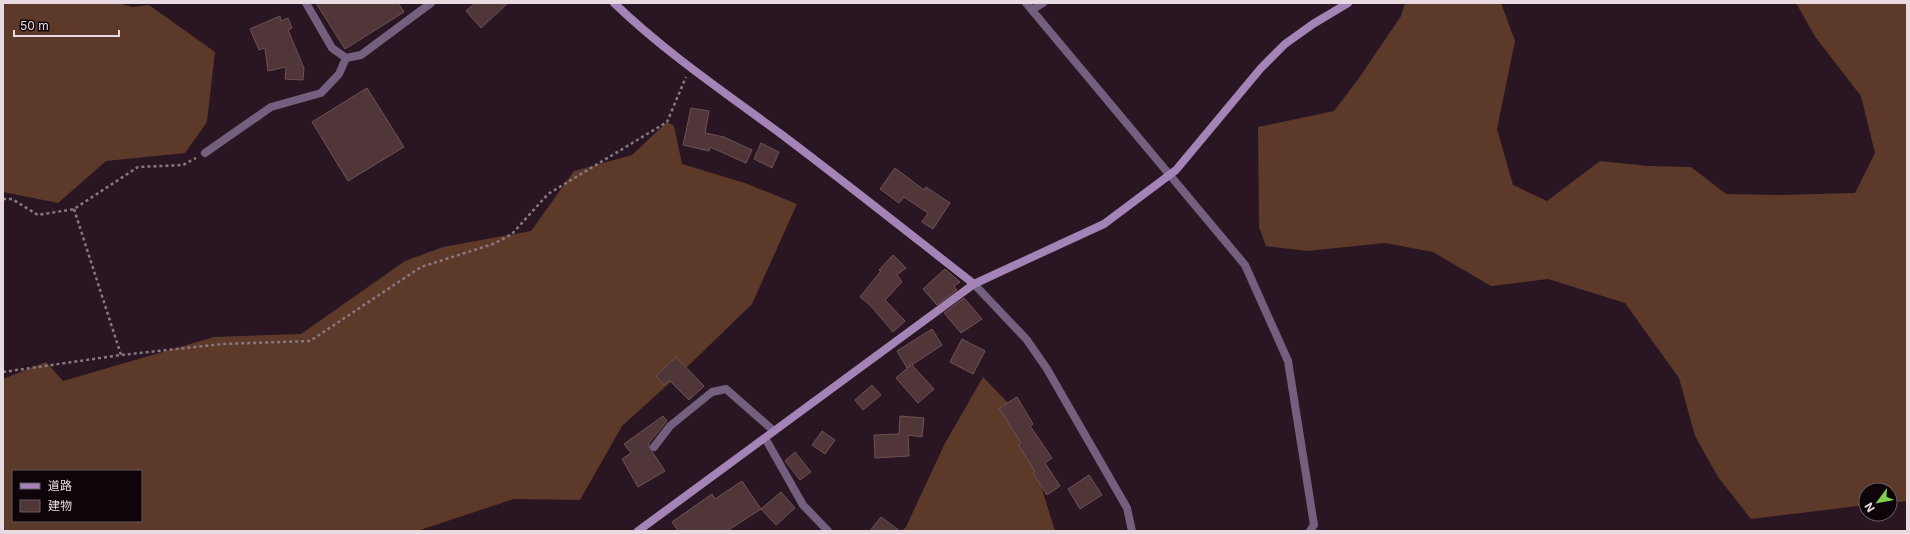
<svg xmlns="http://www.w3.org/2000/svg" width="1910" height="534" viewBox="0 0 1910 534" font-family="Inter,'Noto Sans JP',sans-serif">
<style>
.forest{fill:#5d3929;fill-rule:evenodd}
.building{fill:#503638;stroke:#6e5355}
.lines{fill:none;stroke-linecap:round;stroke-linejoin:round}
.path{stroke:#887881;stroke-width:2.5;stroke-dasharray:3 3;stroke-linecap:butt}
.street{stroke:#735f7e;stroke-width:8}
.secondary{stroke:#a484b6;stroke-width:8}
</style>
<rect width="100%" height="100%" fill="#291622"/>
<g class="forest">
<polygon points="3,3 118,3 133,7 149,5 215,52 207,122 185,153 106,161 58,203 3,192"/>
<polygon points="1405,3 1501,3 1515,41 1497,129 1513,185 1547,201 1600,161 1648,166 1691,167 1726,194 1779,195 1855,193 1875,153 1861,96 1816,38 1796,3 1907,3 1907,501 1890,503 1890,490 1866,490 1866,505 1751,519 1718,477 1695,436 1679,378 1625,303 1548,279 1491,286 1433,252 1385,243 1307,251 1266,246 1259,227 1258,127 1334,111 1359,78 1401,16"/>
<path d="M667,122L674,126L682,164L745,183L797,204L752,304L684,370L622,426L580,500L514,499L417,531H3V379L46,362L63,381L214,337L301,334L405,261L443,247L531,231L574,171L632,155ZM13,471H141V521H13Z"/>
<polygon points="983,377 1019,414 1055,531 902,531 906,527 944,445"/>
</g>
<g class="building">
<polygon points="316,3 398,3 404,12 345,49"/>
<polygon points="475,3 508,3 481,28 466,11"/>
<polygon points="280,16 281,21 288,18 292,28 288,30 304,68 303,80 285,79 286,67 268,71 265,48 259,50 250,29"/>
<polygon points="367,88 404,147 348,181 312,122"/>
<polygon points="691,108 709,111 705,133 724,137 752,150 746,163 710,147 709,151 683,145"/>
<polygon points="761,143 779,152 772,168 754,159"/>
<polygon points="895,168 924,190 926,187 950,203 933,229 922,222 928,213 904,197 899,203 880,189"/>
<polygon points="893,255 906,268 897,275 902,282 885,300 905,321 893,332 870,305 860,297 881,271 879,270"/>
<polygon points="945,269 960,282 954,286 957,290 937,305 923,289"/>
<polygon points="964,298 982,319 961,333 944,313"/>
<polygon points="932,329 942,345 912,365 934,389 918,403 896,378 911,365 907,368 897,351"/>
<polygon points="962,339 985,351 973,374 950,362"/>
<polygon points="676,357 704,386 689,400 669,380 664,385 656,376"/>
<polygon points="872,385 881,395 863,410 855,400"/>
<polygon points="1017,397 1033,424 1030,426 1052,458 1045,463 1060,486 1047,495 1033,473 1035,471 1018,445 1021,443 999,408"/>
<polygon points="663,416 667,421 649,443 649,447 665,471 638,487 622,459 631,453 624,444"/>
<polygon points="900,416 924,418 922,437 908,435 909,456 875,458 874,435 899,434"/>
<polygon points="822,431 835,440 825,454 812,445"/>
<polygon points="795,452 811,472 800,480 785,461"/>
<polygon points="1089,475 1102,495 1080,509 1068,489"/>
<polygon points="742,481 761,509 727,531 678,531 672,522 712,494 715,499"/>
<polygon points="781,492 795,508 776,525 761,509"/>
<polygon points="881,517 900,531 870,531"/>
</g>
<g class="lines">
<g class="path">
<polyline points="3,199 12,199 38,215 74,209 138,167 183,165 196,158"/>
<polyline points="74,209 121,355"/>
<polyline points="3,372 121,355 223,344 310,341 421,267 493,244 512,234 548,194 667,122 686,77"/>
</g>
<g class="street">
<polyline points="306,3 332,48 346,58 361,55 431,3"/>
<polyline points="1026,3 1245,265 1288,361 1314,525 1310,531"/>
<polyline points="1032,10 1043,3"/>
<polyline points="205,153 271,107 321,93 339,74 346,58"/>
<polyline points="974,284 1027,340 1047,369 1127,508 1132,531"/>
<polyline points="765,438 803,505 828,531"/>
<polyline points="654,447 670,426 712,392 726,389 774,431"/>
</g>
<g class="secondary">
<path d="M614,3C665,52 724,92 781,134C846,183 910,234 974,284"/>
<polyline points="638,531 974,284 1104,224 1176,170 1261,68 1285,44 1313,24 1348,3"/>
</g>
</g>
<rect width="1910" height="534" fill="none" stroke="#e8dae1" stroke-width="8"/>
<rect x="12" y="470" width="130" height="52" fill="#0d0509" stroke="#655a5f"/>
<rect x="20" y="483" width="20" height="6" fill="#a484b6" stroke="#655a5f"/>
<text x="48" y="490" font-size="12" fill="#e8dae1">道路</text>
<rect x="20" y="500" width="20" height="12" fill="#503638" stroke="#655a5f"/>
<text x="48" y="510" font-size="12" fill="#e8dae1">建物</text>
<g transform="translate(1878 502) rotate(238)"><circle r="19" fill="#0d0509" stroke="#655a5f"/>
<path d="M0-3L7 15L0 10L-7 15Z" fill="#83d04e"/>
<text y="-6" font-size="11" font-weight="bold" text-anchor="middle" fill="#e8dae1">N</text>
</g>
<path d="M14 30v6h105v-6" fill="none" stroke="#e8dae1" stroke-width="2"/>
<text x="20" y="30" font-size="12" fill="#e8dae1" stroke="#0d0509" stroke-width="3" paint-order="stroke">50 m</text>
</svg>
